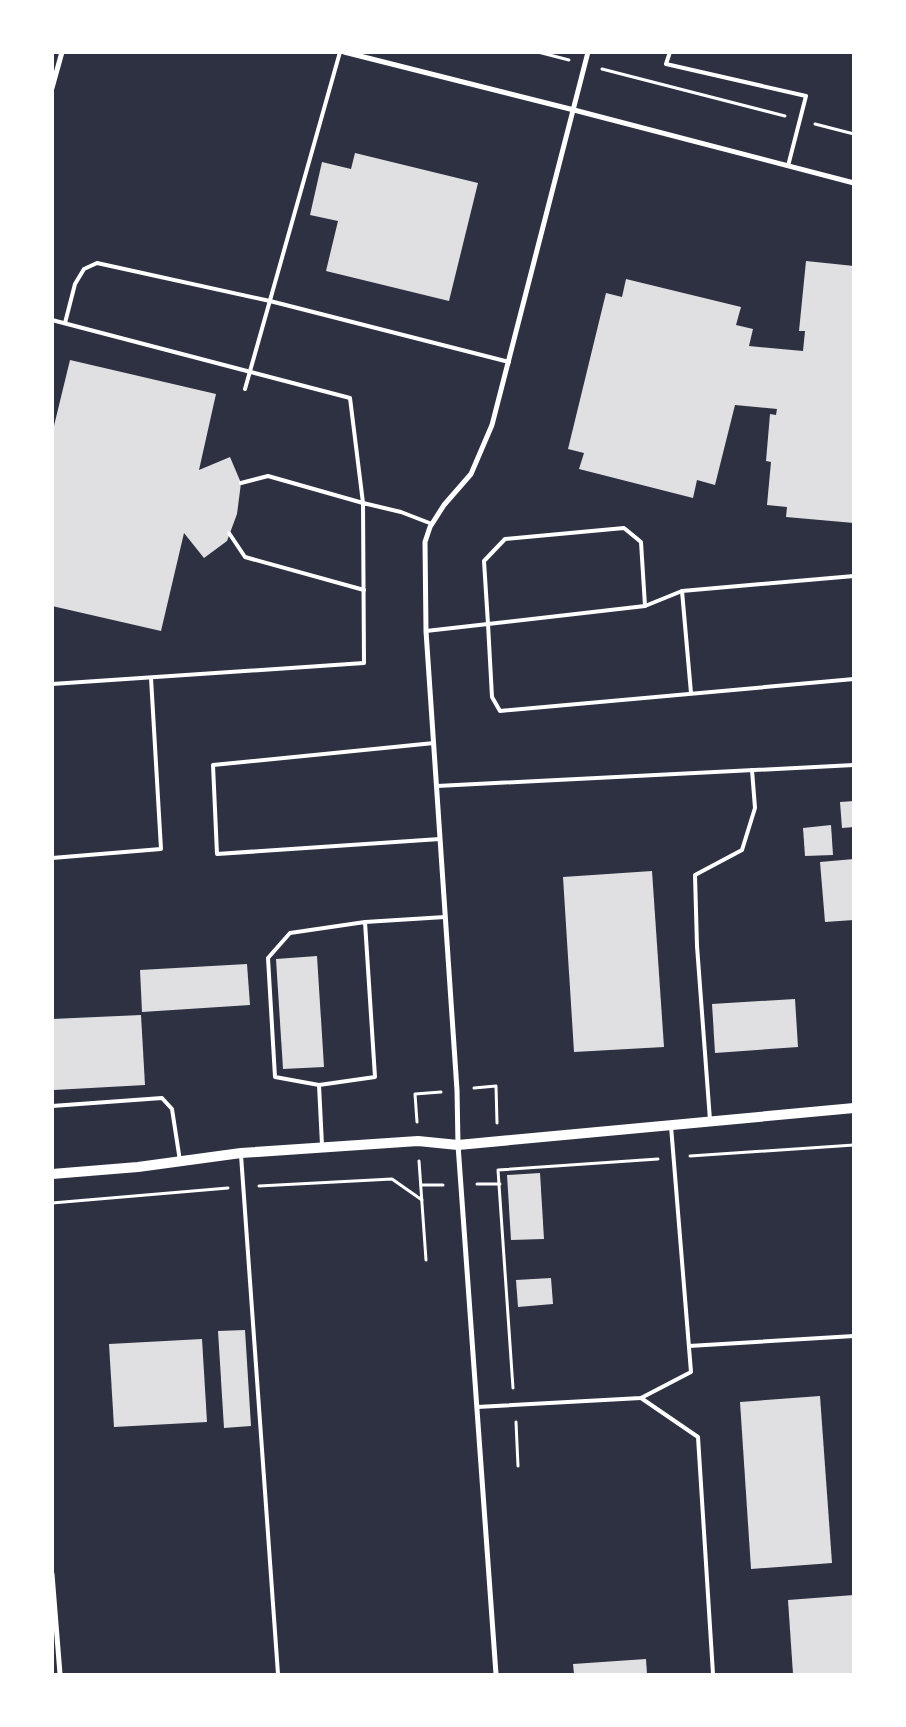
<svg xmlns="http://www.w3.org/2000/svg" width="906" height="1727" viewBox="0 0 906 1727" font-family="Poppins,sans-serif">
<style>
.building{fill:#e0e0e3}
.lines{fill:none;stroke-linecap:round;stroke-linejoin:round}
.path{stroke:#fff;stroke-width:3}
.service{stroke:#fff;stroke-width:4}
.minor{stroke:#fff;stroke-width:5}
.secondary{stroke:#fff;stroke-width:10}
</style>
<rect width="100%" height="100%" fill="#2d3142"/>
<g class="building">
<polygon points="355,153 478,183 449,301 326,271 338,221 310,215 322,162 351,169"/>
<polygon points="806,261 854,266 854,523 786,517 787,507 767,505 771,462 766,461 770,414 776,415 777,409 735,405 715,485 697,480 693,498 579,469 584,453 568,449 606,293 622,297 626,279 741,307 736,325 753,329 749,346 803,351 805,331 799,331"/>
<polygon points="70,360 216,394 199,470 230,457 241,483 237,514 227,541 204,558 184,533 161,631 52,606 52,434"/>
<polygon points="854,801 854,827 842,828 840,802"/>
<polygon points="831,825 833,855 805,856 803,828"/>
<polygon points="854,859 854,920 825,922 820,862"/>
<polygon points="652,871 664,1047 574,1052 563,877"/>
<polygon points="317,956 324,1067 283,1069 276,959"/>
<polygon points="247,964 250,1005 142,1012 140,970"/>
<polygon points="795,999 798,1047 715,1053 712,1004"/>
<polygon points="141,1015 145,1085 54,1090 52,1019"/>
<polygon points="540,1173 544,1239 511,1240 507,1175"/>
<polygon points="551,1278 553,1304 518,1307 516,1280"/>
<polygon points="245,1330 251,1426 224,1428 218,1331"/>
<polygon points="202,1339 207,1422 114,1427 109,1344"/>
<polygon points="820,1396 832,1563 751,1569 740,1402"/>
<polygon points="854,1595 854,1674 793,1674 788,1600"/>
<polygon points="646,1659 647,1674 574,1674 573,1664"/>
</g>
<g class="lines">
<g class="path">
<polyline points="538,52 569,60"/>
<polyline points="602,69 785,116"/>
<polyline points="815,124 854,134"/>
<polyline points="474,1088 496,1086 497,1123"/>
<polyline points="417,1122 415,1094 441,1092"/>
<polyline points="690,1156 854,1145"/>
<polyline points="419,1161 426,1260"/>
<polyline points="477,1184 500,1184"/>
<polyline points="421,1185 443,1185"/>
<polyline points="259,1186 392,1179 422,1200"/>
<polyline points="52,1203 228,1188"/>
<polyline points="513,1388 498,1170 658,1159"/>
<polyline points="516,1422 518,1466"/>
</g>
<g class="service">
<polyline points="670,52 666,64 806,96 788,166"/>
<polyline points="52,320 350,398 363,503 268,476 241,483"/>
<polyline points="65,323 75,284 84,269 97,263 270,301 509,362"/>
<polyline points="245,389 340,52"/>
<polyline points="229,533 245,557 364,590"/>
<polyline points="854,576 682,591 645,606 488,624 492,697 500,711 854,679"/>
<polyline points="682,591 691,693"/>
<polyline points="426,631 488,624 484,561 505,539 624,528 641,542 645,606"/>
<polyline points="52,684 364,663 363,503 401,512 432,524"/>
<polyline points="434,743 213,765 217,854 440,839"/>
<polyline points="437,786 854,765"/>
<polyline points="52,858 161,849 151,678"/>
<polyline points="365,922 290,933 268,958 275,1077 319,1085 375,1077 365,922 445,917"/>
<polyline points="319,1085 322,1145"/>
<polyline points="52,1106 162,1098 172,1109 180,1161"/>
<polyline points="710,1120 697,946 695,875 742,850 755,808 752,770"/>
<polyline points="241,1155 278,1674"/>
<polyline points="689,1346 854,1336"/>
<polyline points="641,1398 698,1437 713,1674"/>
<polyline points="477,1407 641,1398 691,1372 671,1126"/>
</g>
<g class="minor">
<polyline points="344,52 574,110 854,183"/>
<polyline points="52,88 62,52"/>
<polyline points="52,1574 60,1674"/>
<polyline points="496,1674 458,1145 457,1090 426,631 425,542 430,527 444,505 471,474 492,425 588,52"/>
</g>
<polyline class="secondary" points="52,1174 138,1167 241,1153 418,1141 458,1145 854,1108"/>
</g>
<rect width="906" height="1727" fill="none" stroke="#ffffff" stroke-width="108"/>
</svg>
